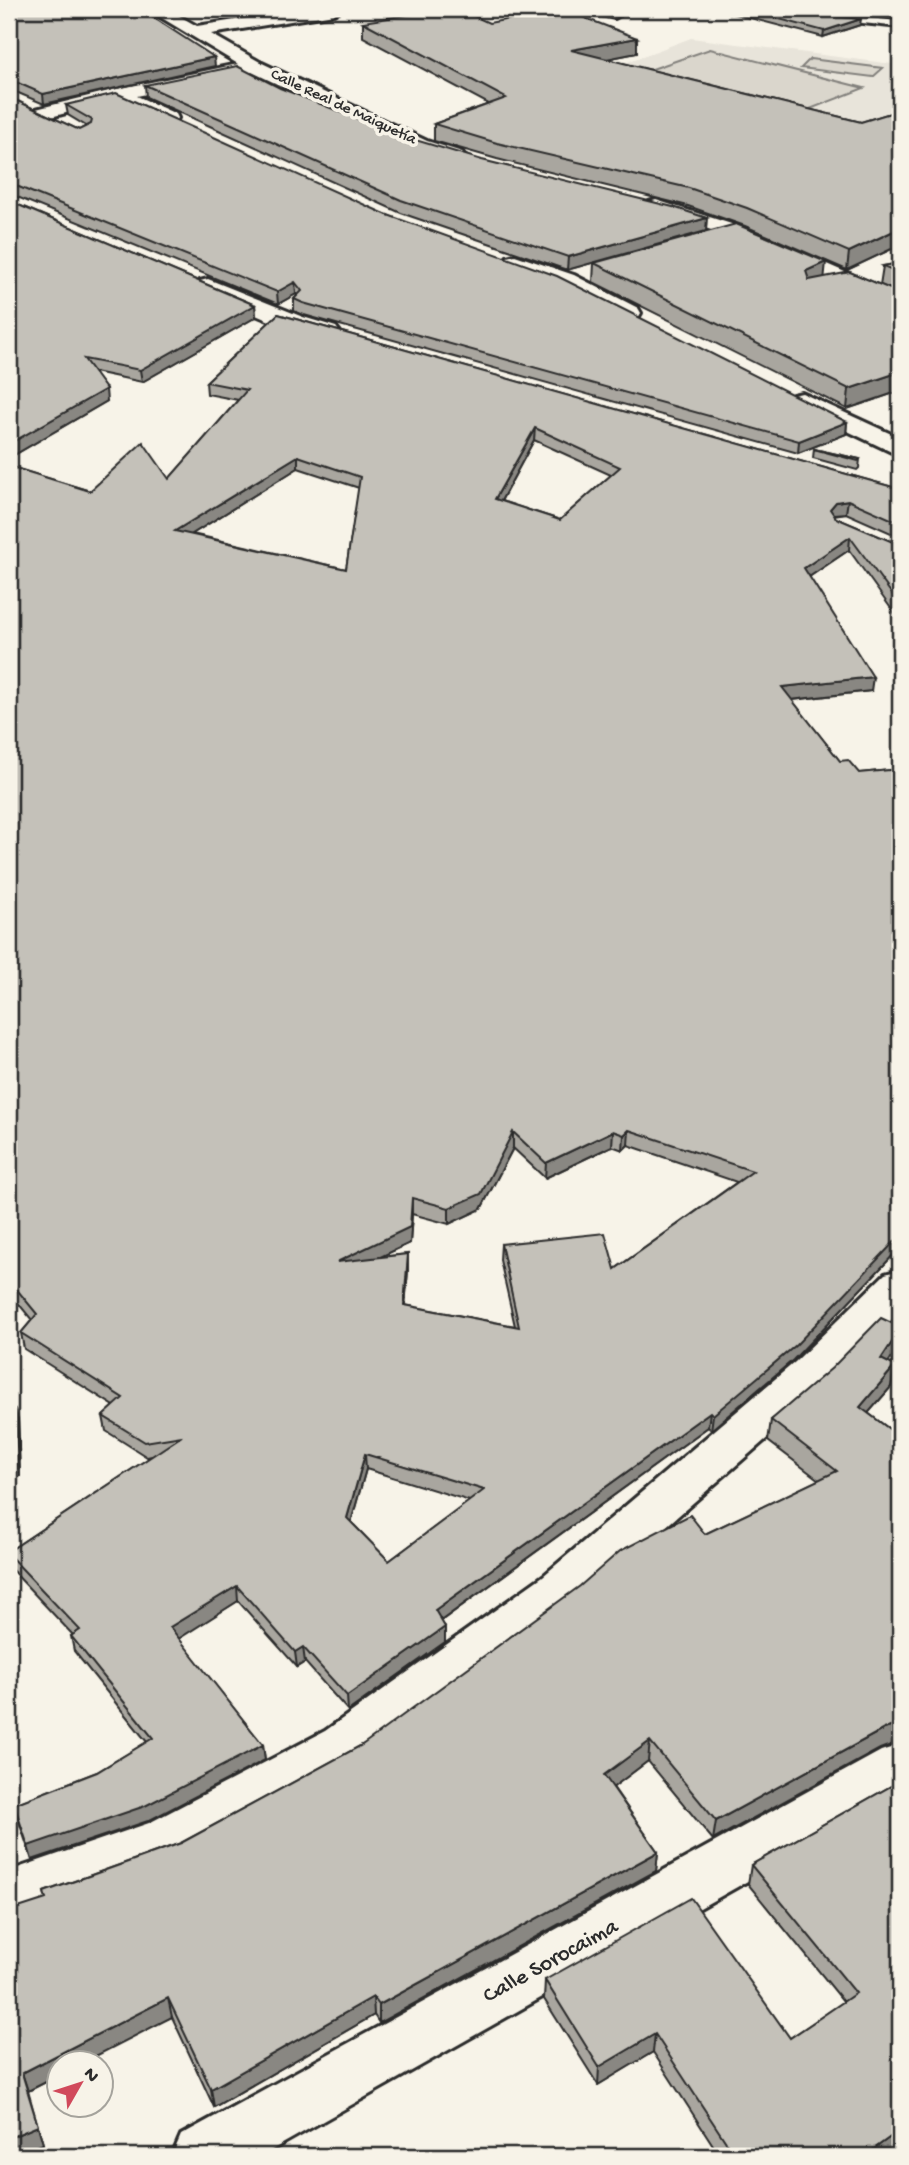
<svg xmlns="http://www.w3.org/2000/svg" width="909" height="2165" viewBox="0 0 909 2165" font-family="'Gochi Hand',sans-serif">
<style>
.built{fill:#e8e4da}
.green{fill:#dad6cc;stroke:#82807c;stroke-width:2}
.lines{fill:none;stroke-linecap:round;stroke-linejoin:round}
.lane-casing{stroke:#2b2b2b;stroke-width:6}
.street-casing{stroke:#2b2b2b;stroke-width:6}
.lane{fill:#f7f3e8;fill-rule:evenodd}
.street{fill:#f7f3e8;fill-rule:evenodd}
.wall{fill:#a9a69f;stroke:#2b2b2b;stroke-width:2;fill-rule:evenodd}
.shaded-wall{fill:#898782;stroke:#2b2b2b;stroke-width:2}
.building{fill:#c4c1b9;stroke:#2b2b2b;stroke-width:2;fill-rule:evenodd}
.labels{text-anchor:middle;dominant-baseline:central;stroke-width:7;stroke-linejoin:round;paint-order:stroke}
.far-street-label{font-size:16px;fill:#2b2b2b;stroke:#f7f3e8}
.near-street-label{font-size:23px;fill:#2b2b2b;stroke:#f7f3e8}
</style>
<rect width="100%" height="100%" fill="#f7f3e8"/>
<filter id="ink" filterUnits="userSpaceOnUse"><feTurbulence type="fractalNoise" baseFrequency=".0143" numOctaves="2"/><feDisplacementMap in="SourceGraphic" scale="14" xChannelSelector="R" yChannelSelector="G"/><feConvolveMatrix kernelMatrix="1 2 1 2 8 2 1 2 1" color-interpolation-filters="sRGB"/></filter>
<g filter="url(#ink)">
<polygon class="built" points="691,38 900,65 900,94 881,124 594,181 434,135"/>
<g class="green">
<polygon points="710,49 864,88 787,118 632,76"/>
<polygon points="810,59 883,68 873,77 801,68"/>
</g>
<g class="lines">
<g class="lane-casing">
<polygon id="lane" points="829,14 898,21 900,27 825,19 824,17"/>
</g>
<g class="street-casing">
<g id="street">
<polygon points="147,9 167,9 197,26 305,9 342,9 334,14 211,34 260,62 427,141 462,152 465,156 455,162 413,149 252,72 137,96 176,114 178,118 176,122 169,124 116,100 43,119 36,117 34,113 36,109 117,89 238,64"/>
<polygon points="591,9 618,9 623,13 615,18 593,13"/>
<polygon points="656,200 744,228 900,296 900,311 730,236 649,210 646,206 649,202"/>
<polygon points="515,255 574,275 638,308 641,313 638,318 622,318 558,285 507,267 504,262 507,257"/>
<path d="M208,279L303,317L336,327L340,332L336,337C310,343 228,302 200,291L197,286L200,281Z"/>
<polygon points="802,393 900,438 900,456 793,405 790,400 793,395"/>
<polygon points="900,1270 900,1311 827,1386 577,1604 361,1763 183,1860 9,1923 9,1871 149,1823 325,1731 543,1576 795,1362 885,1274"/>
<polygon points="900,1745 900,1795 261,2156 172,2156 181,2135 881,1751"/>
</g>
</g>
<use href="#lane" class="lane"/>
<use href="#street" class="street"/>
</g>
<g class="wall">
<polygon points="9,9 215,66 44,104 9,89"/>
<polygon points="719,9 766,9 860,25 823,37 719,10"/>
<polygon points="807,9 900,9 900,12 886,17"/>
<polygon points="363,22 489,23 637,38 637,53 606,59 861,122 900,110 900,245 847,270 745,226 688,206 497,159 434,141 434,124 489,104 363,37"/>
<polygon points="145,85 280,88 404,140 706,231 567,270 401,213 146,97"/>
<polygon points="9,97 79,130 86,126 68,115 66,105 385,214 847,422 846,434 798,453 304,315 294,311 294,299 297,296 296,294 278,304 10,194 9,194"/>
<polygon points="9,201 255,305 256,317 142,382 94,372 107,401 9,458"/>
<polygon points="594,263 824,277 900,293 900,391 847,409 593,282"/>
<polygon points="900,263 900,293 880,285 883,266"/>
<path d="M278,314L900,489V537L846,513L834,515L836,518L900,545V621L849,550L809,577L871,691L792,700L840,761L859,773L900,769V1248L793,1360L711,1430L708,1427L441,1621L445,1627V1642L348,1711L305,1662L297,1667L238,1601L178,1638L263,1745L265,1760L148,1821L32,1860L18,1819L14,1804L97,1772L147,1742L74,1651L71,1636L73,1635L10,1568L9,1551L152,1456L147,1457L106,1431L103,1416L114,1406L24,1349L21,1333L32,1320L9,1292V466L90,491L169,479L238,400L207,394L206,382ZM534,440L611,475L560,520L501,501ZM298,468L359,488L346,569L192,534ZM628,1145L737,1182L615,1269L501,1244L500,1260L515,1326L405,1305L408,1270V1254L379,1257L410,1243L412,1214L449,1224L481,1209L513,1148L545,1178L612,1146L623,1150ZM366,1469L470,1501L389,1561L351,1522Z"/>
<polygon points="814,449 860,459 859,468 857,470 813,458"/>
<polygon points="900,1327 900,1336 898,1348 888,1363 895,1366 891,1387 868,1413 900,1437 900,1743 899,1742 880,1749 713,1840 648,1761 613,1787 658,1852 656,1871 379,2023 374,2015 214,2107 172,2017 60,2063 60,2075 28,2091 43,2144 13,2156 46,1899 44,1892 181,1843 362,1745 705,1534 819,1480 768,1441 771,1420"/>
<polygon points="15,1409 18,1420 20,1476 9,1477 9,1410"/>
<polygon points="900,1781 883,2156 720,2156 653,2052 598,2085 544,1999 545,1980 790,2038 844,2002 748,1884 751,1865"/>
</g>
<g class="shaded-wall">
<polygon points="891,9 900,9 900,12 886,17 886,10"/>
<polygon points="861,19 860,25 823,37 824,31"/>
<polygon points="637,38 637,53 571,66 571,50"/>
<polygon points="214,57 215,66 44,104 43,94"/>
<polygon points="707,218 706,231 567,270 568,257"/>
<polygon points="900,228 900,245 847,270 849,252"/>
<polygon points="826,262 824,281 804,290 806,271"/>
<polygon points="295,282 296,294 278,304 277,292"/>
<polygon points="255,305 256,317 142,382 140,370"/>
<polygon points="900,372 900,391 847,409 849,389"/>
<polygon points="106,389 107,401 9,458 9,444"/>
<polygon points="847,422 846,434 798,453 799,441"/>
<polygon points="535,428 534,440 495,512 495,499"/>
<polygon points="298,456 298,468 176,544 175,531"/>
<polygon points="848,500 846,513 834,514 829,522 830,509 836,502"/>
<polygon points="850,537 849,550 803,581 804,568"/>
<polygon points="873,677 871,691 781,701 782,687"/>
<polygon points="629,1130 628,1145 623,1150 624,1135"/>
<polygon points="613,1131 612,1146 545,1178 546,1163"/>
<polygon points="513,1132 513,1148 481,1209 449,1224 449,1208"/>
<polygon points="412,1198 412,1214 410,1243 338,1277 337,1262"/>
<polygon points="900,1236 900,1248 793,1360 711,1430 713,1415"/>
<polygon points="408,1254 408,1270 404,1320 404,1305"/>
<polygon points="900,1330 898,1348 877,1379 881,1359"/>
<polygon points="895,1366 891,1387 856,1427 860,1407"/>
<polygon points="15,1409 18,1420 20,1476 18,1465"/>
<polygon points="710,1412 708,1427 435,1625 435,1610"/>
<polygon points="365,1454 366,1469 348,1533 347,1518"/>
<polygon points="237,1586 238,1601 172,1643 170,1627"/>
<polygon points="445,1627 445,1642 348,1711 347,1696"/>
<polygon points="303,1647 305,1662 297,1667 295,1652"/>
<polygon points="900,1724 899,1742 880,1749 713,1840 716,1821 884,1729"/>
<polygon points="650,1741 648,1761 603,1795 604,1775"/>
<polygon points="263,1745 265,1760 148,1821 32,1860 28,1846"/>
<polygon points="658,1852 656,1871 379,2023 379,2005"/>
<polygon points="373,1997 374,2015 214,2107 211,2089"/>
<polygon points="168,1998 172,2017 82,2063 60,2063 60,2075 28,2091 22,2073"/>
<polygon points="655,2034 653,2052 598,2085 599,2067"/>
<polygon points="38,2126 43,2144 13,2156 9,2156 9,2138"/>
<polygon points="900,2130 900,2144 883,2156 864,2156"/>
</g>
<g class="building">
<polygon points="9,9 140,9 214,57 43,94 9,79"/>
<polygon points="445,9 459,9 489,23 562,9 637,38 571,50 861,122 900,110 900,228 849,252 747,208 689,188 497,143 434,124 506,98 363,22"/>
<polygon points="742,9 766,9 861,19 824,31"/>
<polygon points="237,66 280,88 356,118 404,140 409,138 482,160 673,207 707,218 568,257 401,200 145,85"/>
<polygon points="116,93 385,214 557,276 847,422 799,441 303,303 294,299 302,291 295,282 277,292 9,183 9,97 79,130 91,124 92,120 66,105"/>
<polygon points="9,201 255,305 140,370 84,359 106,389 9,444"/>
<polygon points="736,224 826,262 806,271 809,280 850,272 900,293 900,372 849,389 594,263"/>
<polygon points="900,263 900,273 883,266"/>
<path d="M278,314L900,489V523L848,500L836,502L830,509L836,518L900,545V605L850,537L804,568L873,677L782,687L840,761L848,760L859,773L900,769V1236L796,1345L713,1415L710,1412L435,1610L445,1627L347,1696L303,1647L295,1652L237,1586L170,1627L263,1745L145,1806L28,1846L14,1804L97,1772L153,1738L71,1636L80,1630L9,1555V1551L182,1436L145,1442L103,1416L123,1398L21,1333L37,1314L9,1280V466L90,491L143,442L169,479L247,390L206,382ZM535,428L620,467L560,520L495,499ZM298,456L360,477L346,569L175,531ZM629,1130L753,1171L615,1269L605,1233L501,1244L519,1327L404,1305L408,1254L337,1262L410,1227L412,1198L449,1208L481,1194L513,1132L546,1163L613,1131L624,1135ZM365,1454L484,1490L389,1561L347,1518Z"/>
<polygon points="814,449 860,459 858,461"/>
<polygon points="881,1318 900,1327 900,1330 881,1359 895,1366 860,1407 900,1437 900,1724 884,1729 716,1821 650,1741 604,1775 658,1852 379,2005 373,1997 211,2089 168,1998 22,2073 38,2126 9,2138 9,1911 46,1899 44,1892 181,1843 362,1745 580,1586 620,1551 690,1515 705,1534 837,1471 771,1420 832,1368"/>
<polygon points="15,1409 18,1465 9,1466 9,1410"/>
<polygon points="900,1781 900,2130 864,2156 735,2156 655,2034 599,2067 545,1980 691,1898 790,2038 856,1993 751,1865"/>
</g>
</g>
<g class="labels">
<g class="far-street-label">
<text transform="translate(343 108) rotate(25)">Calle Real de Maiquetía</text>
</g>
<g class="near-street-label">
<text transform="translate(551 1962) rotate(-29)">Calle Sorocaima</text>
</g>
</g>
<rect width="909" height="2165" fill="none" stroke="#f7f3e8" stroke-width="35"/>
<rect x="18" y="18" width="874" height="2130" fill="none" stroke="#2b2b2b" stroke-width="2.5" filter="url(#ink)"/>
<g transform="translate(80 2084) rotate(51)"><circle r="33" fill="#f7f3e8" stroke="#a5a39c" stroke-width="2"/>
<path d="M0-5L12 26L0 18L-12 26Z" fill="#d1495b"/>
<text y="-10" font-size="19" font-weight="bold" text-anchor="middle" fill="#2b2b2b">N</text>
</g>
</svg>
